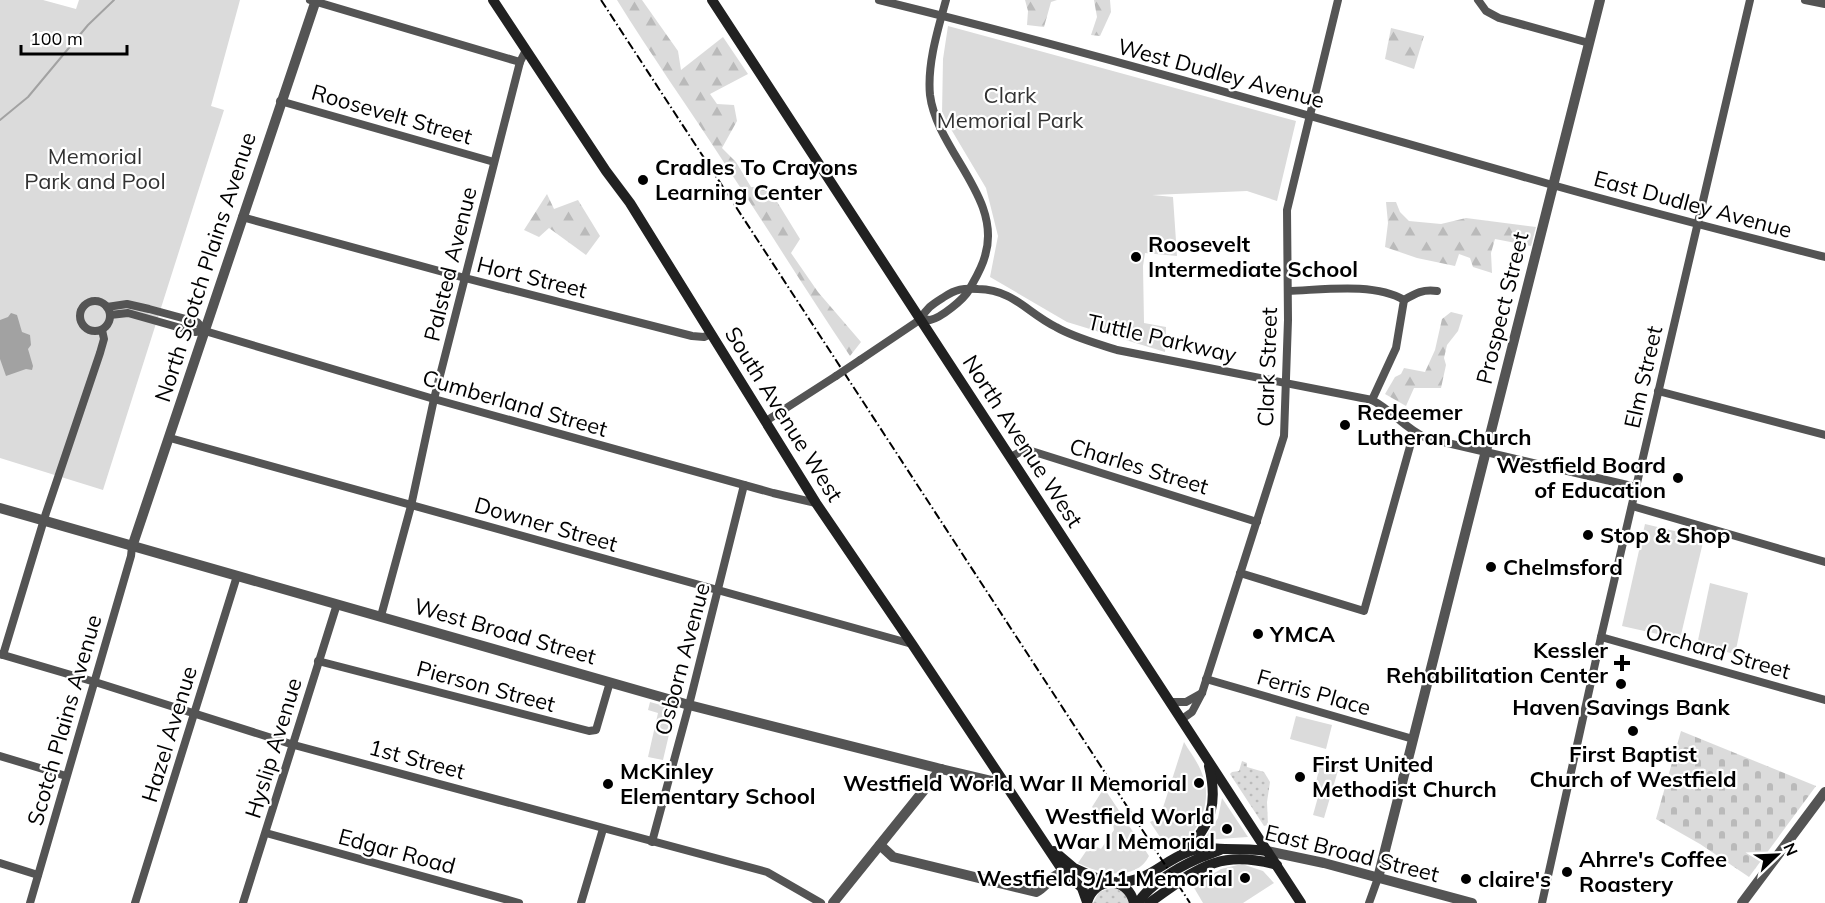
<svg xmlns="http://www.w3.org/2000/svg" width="1825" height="903" viewBox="0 0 1825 903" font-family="Mulish,sans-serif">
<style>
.grass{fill:url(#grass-dots)}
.forest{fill:url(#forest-firs)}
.cemetery{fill:url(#cemetery-stones)}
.green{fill:#dbdbdb}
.water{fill:#a2a2a2}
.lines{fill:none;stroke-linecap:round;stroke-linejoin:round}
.stream{stroke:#a2a2a2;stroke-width:2}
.minor{stroke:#545454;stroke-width:8}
.tertiary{stroke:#545454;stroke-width:10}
.secondary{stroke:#212121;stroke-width:10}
.rail{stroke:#000;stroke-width:2;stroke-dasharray:9 3 1.5 3;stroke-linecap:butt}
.minor-bridge{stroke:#545454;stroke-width:8}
.poi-dot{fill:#000;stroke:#fff;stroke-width:2}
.labels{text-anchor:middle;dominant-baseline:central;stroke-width:4.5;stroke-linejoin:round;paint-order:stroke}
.street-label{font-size:22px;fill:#000;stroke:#fff}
.park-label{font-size:22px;fill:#323232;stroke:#fff}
.poi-label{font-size:22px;font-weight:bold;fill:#000;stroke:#fff;text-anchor:start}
</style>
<defs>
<pattern id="grass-dots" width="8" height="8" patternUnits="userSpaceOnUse" patternTransform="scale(1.5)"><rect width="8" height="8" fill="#dbdbdb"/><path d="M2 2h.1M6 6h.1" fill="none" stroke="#bababa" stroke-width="1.8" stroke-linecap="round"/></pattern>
<pattern id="forest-firs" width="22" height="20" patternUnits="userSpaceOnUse" patternTransform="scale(1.5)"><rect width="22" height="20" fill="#dbdbdb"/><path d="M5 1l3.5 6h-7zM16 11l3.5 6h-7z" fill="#bababa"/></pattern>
<pattern id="cemetery-stones" width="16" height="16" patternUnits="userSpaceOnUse" patternTransform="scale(1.5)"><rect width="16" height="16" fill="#dbdbdb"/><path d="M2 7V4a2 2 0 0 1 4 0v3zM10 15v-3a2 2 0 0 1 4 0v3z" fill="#bababa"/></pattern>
</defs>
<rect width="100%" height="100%" fill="#fff"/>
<g class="grass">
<polygon points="1242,761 1247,763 1247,767 1264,772 1270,782 1267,802 1268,825 1264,826 1230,774 1232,772 1239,771"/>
<polygon points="1113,887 1126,894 1129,903 1093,903 1099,892"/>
</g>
<g class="forest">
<path d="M617,0H642L678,51L681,70L723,37L748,74L710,94L717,104L734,105L737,121L722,148L736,162L751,187H768L800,239L791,253L818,292L861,342L850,356C807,292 766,226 723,161C688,107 651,55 617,0Z"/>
<polygon points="1025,0 1057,0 1051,2 1044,27 1027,25 1028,11"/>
<polygon points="1094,0 1110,0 1111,12 1100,36 1091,35 1097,17"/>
<polygon points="1391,28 1424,36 1414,69 1385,59"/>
<polygon points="547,194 554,209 578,200 600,236 586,255 549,228 539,237 524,230"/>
<polygon points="1386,202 1396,202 1400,212 1409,221 1441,224 1466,218 1536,227 1531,246 1495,239 1491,253 1492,273 1473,267 1470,258 1459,254 1455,266 1417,258 1385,247 1388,223"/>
<polygon points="1451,312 1463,315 1458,331 1447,345 1444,358 1446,365 1441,388 1414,388 1406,406 1385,394 1395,377 1401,374 1404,368 1425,372 1435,350 1442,319"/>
</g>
<polygon class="cemetery" points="1681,731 1816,786 1749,877 1700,844 1656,819"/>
<g class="green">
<polygon points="0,0 43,0 76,9 79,0 240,0 211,106 224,110 103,490 0,458"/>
<polygon points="948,26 1296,121 1277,201 1247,191 1152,195 1173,197 1177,256 1145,253 1143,266 1144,323 1166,327 1165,352 1067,322 990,277 998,236 986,188 942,114 943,59"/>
<polygon points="1645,524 1704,538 1680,639 1622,626"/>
<polygon points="1710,583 1748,593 1735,654 1697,645"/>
<polygon points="650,702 675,709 663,760 648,757 658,713 648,710"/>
<polygon points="1296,716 1332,725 1326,749 1290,739"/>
<path d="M1184,742C1191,754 1201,766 1204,780C1212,805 1196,843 1168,849L1150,822L1160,817Z"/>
<polygon points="1321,761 1339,767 1324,818 1313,815 1318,797 1313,795"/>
<path d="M1104,788L1149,856C1136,882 1099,874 1078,863L1091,844L1101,849L1114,830L1113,824L1092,807Z"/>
<polygon points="1222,798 1248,837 1204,840 1218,818"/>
<polygon points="1242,864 1263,871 1274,883 1243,903 1203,903 1193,886 1221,869"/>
</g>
<polygon class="water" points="11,313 17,315 22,332 30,335 31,345 28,349 33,366 32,370 26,369 6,376 0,359 0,320 8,317"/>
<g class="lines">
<polyline class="stream" points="0,120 28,97 88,25 114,0"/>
<g class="minor">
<polyline points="310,0 520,62"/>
<path d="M879,0C1104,55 1326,121 1549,184C1641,210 1733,233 1825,257"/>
<polyline points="1478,0 1486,11 1499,18 1589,43"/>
<polyline points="1805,0 1825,4"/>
<polyline points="280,101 494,162"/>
<polyline points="242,217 465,278 692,336 704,337 711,334"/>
<path d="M1288,291C1322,290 1374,282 1404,300L1396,348L1372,400"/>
<path d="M1404,300C1416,293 1423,289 1437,291"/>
<circle cx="95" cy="316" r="15"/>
<polyline points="107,307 127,304 149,309 197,322 205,331"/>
<polyline points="110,315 128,313 195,332 205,331 434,399 773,493 816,503"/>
<path d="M921,319C924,319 927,320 930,320C941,318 964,299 969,290C975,279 982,268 985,256C1003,198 937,151 930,95C927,64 938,29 946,0"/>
<path d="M860,360L921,319C926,308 933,304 944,297C956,289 963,288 978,289C1014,290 1026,312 1056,327C1075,338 1096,343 1117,350L1372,400C1393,411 1403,427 1426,438L1636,487"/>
<polyline points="1658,391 1825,435"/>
<polyline points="766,421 836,376"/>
<polyline points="170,438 912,644"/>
<polyline points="1011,457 1025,449 1257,522"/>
<polyline points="1632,506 1825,562"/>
<polyline points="1240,573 1364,611 1414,432"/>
<polyline points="381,616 411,506 434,399 520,62 526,50"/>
<polyline points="1601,637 1825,700"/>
<polyline points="0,654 95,682 294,745 767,872 821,903"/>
<polyline points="3,655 46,513 100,353 104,339 102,330"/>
<polyline points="318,661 589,731 596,730 610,682"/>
<polyline points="1206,679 1413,739"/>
<polyline points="1171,702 1186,702 1202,693"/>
<polyline points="1182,719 1192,712 1202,693 1284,436 1288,320 1287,210 1338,0"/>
<polyline points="0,756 66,776"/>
<polyline points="266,833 519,903"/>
<polyline points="652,842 689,705 744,485"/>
<polyline points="0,863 38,875"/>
<polyline points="30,903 131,556 132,547"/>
<polyline points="135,903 237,576"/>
<polyline points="243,903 337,604"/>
<polyline points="581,903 603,829"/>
<polyline points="1369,903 1378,878"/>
<polyline points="1542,903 1601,637 1750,0"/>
</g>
<g class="tertiary">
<polyline points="0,508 689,705 941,769 992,781 1002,780"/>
<polyline points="132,547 316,0"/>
<path d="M880,845L893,857L1036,892C1048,886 1050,874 1065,873"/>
<polyline points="1267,851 1324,863 1472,903"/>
<polyline points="1378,878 1600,0"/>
<polyline points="833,903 941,769"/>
<polyline points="1742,903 1825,792"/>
</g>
<g class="secondary">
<polyline points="493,0 606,171 630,203 816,503 912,644 1061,868 1082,888 1087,902"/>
<polyline points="712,0 1301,903"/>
<polyline points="1054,851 1074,868 1105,882"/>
<path d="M1185,852C1212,824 1218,803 1209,766"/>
<path d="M1116,882C1148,883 1161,862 1188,852C1205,845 1209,849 1225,849C1239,849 1253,849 1267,851"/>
<path d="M1087,903C1094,876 1128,876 1134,903"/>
<path d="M1138,903C1148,886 1177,868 1195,860C1204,855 1213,854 1222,849"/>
<path d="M1149,903C1196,870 1217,848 1277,865"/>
</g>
<polyline class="rail" points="601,0 1190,903"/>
<polyline class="minor-bridge" points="836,376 860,360"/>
</g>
<g class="poi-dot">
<circle cx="643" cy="180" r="6"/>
<circle cx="1136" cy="257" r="6"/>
<circle cx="1345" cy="425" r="6"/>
<circle cx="1678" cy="478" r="6"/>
<circle cx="1588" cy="535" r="6"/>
<circle cx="1491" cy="567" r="6"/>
<circle cx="1258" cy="634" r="6"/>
<path d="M1619 654h6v6h6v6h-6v6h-6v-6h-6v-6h6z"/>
<circle cx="1621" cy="684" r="6"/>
<circle cx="1633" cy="731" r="6"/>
<circle cx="1300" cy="777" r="6"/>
<circle cx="1199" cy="783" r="6"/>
<circle cx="608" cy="784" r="6"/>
<circle cx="1227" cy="829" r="6"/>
<circle cx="1567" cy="872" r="6"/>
<circle cx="1245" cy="878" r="6"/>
<circle cx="1466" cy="879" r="6"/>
</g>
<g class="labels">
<g class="street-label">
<text transform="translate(1221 73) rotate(15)">West Dudley Avenue</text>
<text transform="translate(392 114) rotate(16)">Roosevelt Street</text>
<text transform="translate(1693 204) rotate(15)">East Dudley Avenue</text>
<text transform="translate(450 264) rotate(-76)">Palsted Avenue</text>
<text transform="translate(205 267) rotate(-72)">North Scotch Plains Avenue</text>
<text transform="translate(532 277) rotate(14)">Hort Street</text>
<text transform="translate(1502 308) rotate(-76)">Prospect Street</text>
<text transform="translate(1162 338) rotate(13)">Tuttle Parkway</text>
<text transform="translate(1267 367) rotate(-88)">Clark Street</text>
<text transform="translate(1643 377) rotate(-77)">Elm Street</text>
<text transform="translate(515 403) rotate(16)">Cumberland Street</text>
<text transform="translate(784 414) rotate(58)">South Avenue West</text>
<text transform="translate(1023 441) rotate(57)">North Avenue West</text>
<text transform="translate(1139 466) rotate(17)">Charles Street</text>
<text transform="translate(546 524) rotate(16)">Downer Street</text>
<text transform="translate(505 631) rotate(16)">West Broad Street</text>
<text transform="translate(1718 651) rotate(16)">Orchard Street</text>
<text transform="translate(682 659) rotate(-75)">Osborn Avenue</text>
<text transform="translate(486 686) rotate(15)">Pierson Street</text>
<text transform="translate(1314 692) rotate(16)">Ferris Place</text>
<text transform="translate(64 720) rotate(-74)">Scotch Plains Avenue</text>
<text transform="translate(169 734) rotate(-73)">Hazel Avenue</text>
<text transform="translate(273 748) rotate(-73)">Hyslip Avenue</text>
<text transform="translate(417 759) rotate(15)">1st Street</text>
<text transform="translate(397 851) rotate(15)">Edgar Road</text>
<text transform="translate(1352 853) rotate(14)">East Broad Street</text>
</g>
<g class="park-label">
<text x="1010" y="95">Clark<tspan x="1010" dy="25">Memorial Park</tspan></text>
<text x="95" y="156">Memorial<tspan x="95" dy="25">Park and Pool</tspan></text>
</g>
<g class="poi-label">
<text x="655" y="167">Cradles To Crayons<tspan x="655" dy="25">Learning Center</tspan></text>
<text x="1148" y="244">Roosevelt<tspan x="1148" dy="25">Intermediate School</tspan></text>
<text x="1357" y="412">Redeemer<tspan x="1357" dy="25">Lutheran Church</tspan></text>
<text x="1666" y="465" text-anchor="end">Westfield Board<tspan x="1666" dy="25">of Education</tspan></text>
<text x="1600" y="535">Stop &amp; Shop</text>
<text x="1503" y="567">Chelmsford</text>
<text x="1270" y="634">YMCA</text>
<text x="1608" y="650" text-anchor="end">Kessler<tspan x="1608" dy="25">Rehabilitation Center</tspan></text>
<text x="1621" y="707" text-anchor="middle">Haven Savings Bank</text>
<text x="1633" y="754" text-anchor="middle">First Baptist<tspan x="1633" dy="25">Church of Westfield</tspan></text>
<text x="1312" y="764">First United<tspan x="1312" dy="25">Methodist Church</tspan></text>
<text x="620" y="771">McKinley<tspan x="620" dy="25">Elementary School</tspan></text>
<text x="1187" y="783" text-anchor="end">Westfield World War II Memorial</text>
<text x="1215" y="816" text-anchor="end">Westfield World<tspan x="1215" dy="25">War I Memorial</tspan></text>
<text x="1579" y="859">Ahrre's Coffee<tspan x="1579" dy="25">Roastery</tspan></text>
<text x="1233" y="878" text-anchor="end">Westfield 9/11 Memorial</text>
<text x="1478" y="879">claire's</text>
</g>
</g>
<g transform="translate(1777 855) rotate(67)" stroke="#ffffff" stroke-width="4.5" paint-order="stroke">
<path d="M0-4.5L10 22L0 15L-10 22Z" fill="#000000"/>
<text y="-9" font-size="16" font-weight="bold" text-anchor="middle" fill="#000000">N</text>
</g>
<path d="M21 45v9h106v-9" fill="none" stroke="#000000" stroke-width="3"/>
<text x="30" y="45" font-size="18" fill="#000000" stroke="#ffffff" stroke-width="4.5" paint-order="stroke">100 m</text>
</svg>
